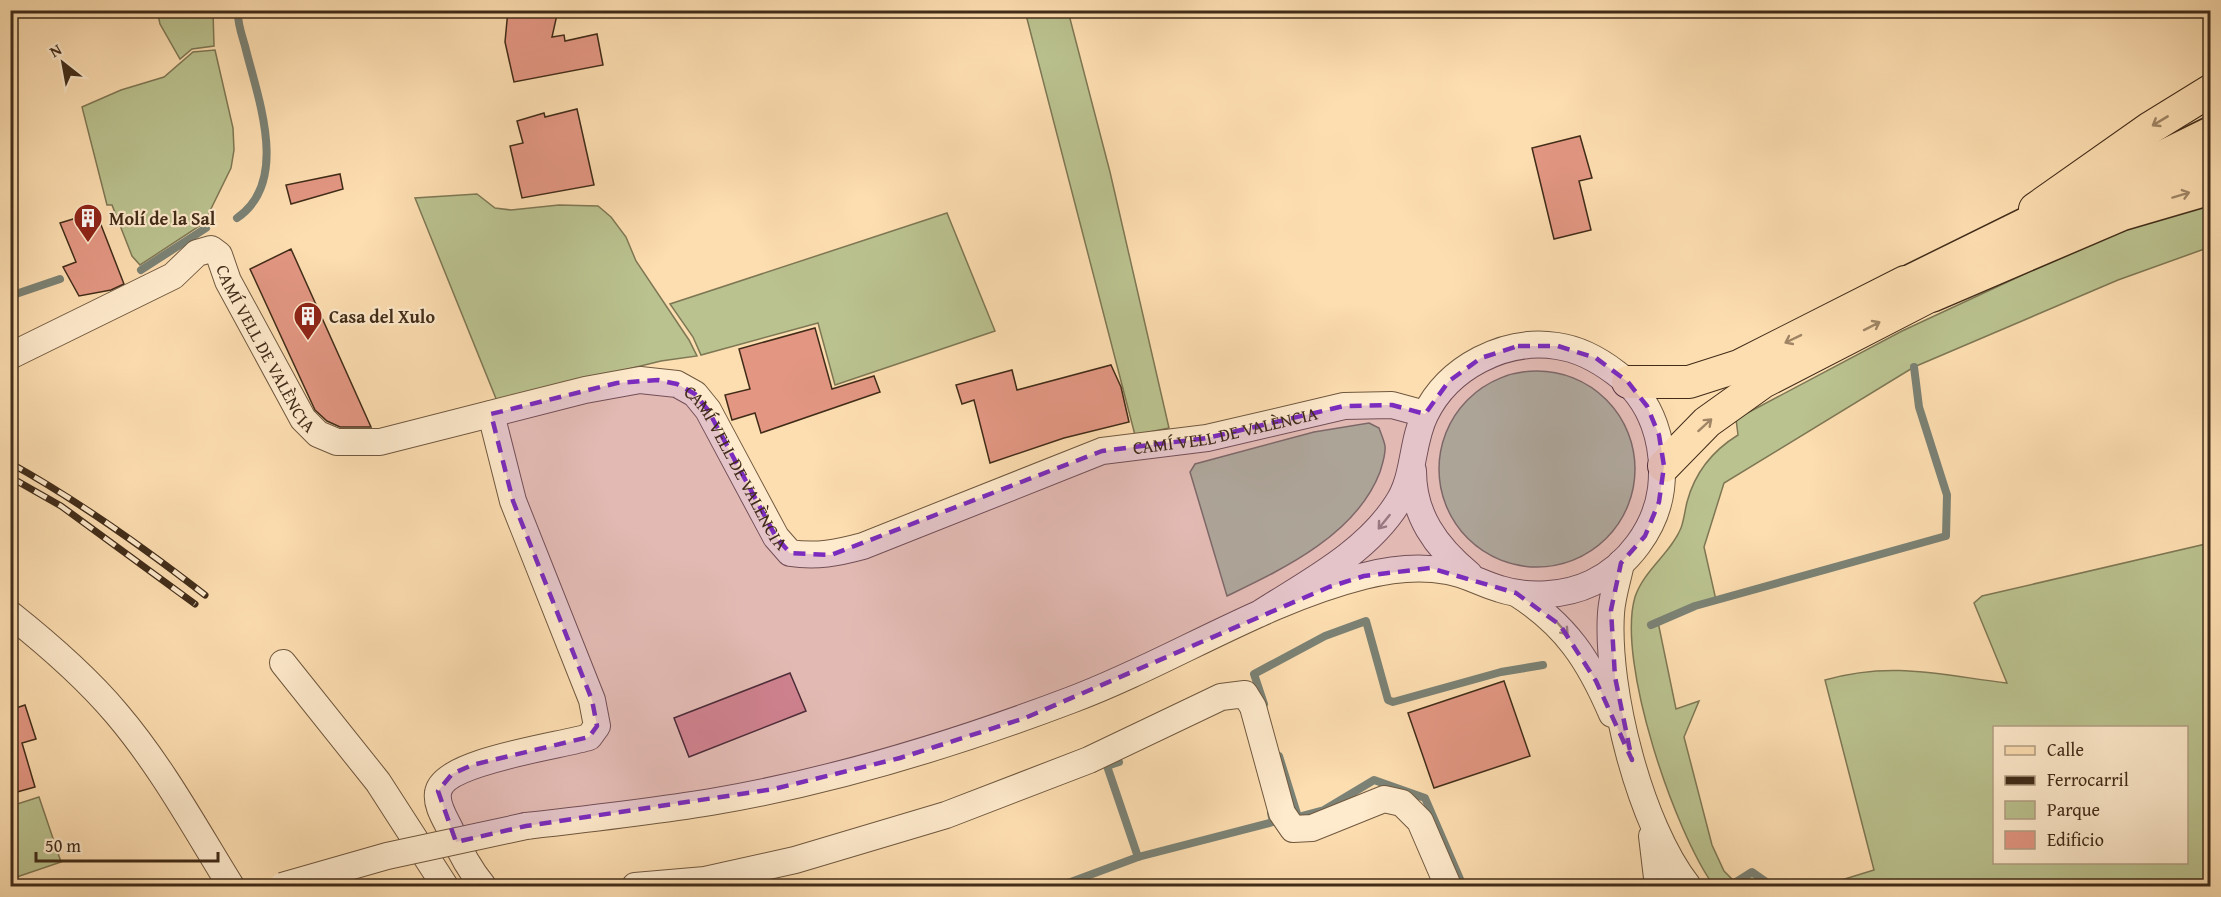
<svg xmlns="http://www.w3.org/2000/svg" width="2221" height="897" viewBox="0 0 2221 897" font-family="'Gentium Book Plus',serif">
<style>
.green{fill:#bac28f;stroke:#7e7754;stroke-width:1.5;fill-rule:evenodd}
.lines{fill:none;stroke-linecap:round;stroke-linejoin:round}
.stream{stroke:#7b8275;stroke-width:8}
.building{fill:#e39783;stroke:#412c19;stroke-width:1.5}
.minor-casing{stroke:#70583f;stroke-width:28}
.major-casing{stroke:#412c19;stroke-width:34}
.highway-casing{stroke:#412c19;stroke-width:36}
.minor{stroke:#feeacc;stroke-width:26}
.major{stroke:#fddeb1;stroke-width:32}
.highway{stroke:#fddeb1;stroke-width:33}
.rail-casing{stroke:#412c19;stroke-width:7}
.rail{stroke:#feeacc;stroke-width:4.5;stroke-dasharray:14;stroke-linecap:butt}
.minor-bridge-casing{stroke:#70583f;stroke-width:28;stroke-linecap:butt}
.minor-bridge{stroke:#feeacc;stroke-width:26}
.oneway{stroke:#9f8565}
.oneway2{stroke:#a08b72}
.marked{fill:#7b2cbf;fill-opacity:0.2;stroke:#7b2cbf;stroke-width:4.5;stroke-dasharray:12 8;stroke-linejoin:round}
.labels{text-anchor:middle;dominant-baseline:central;stroke-width:4.5;stroke-linejoin:round;paint-order:stroke}
.poi-label{font-size:18px;font-weight:bold;fill:#412c19;stroke:#feeacc;text-anchor:start}
.street-label{font-size:18px;fill:#412c19;stroke:#feeacc}
</style>
<rect width="100%" height="100%" fill="#fddeb1"/>
<filter id="stains"><feTurbulence type="fractalNoise" baseFrequency=".00333" numOctaves="4"/><feColorMatrix values="0 0 0 0 .2 0 0 0 0 .09 0 0 0 0 .02 0 0 0 .5 -.17"/></filter>
<radialGradient id="worn" r=".72"><stop offset=".6" stop-color="#630" stop-opacity="0"/><stop offset="1" stop-color="#630" stop-opacity=".3"/></radialGradient>
<g class="green">
<polygon points="157,10 213,11 214,46 192,49 180,59 160,24"/>
<polygon points="1025,11 1068,11 1110,172 1169,428 1135,435"/>
<polygon points="215,50 233,128 234,150 231,168 204,223 140,265 132,256 112,205 107,205 82,107 121,90 164,77 193,52"/>
<polygon points="477,194 495,208 511,210 559,205 598,206 611,217 626,237 636,261 689,340 697,356 661,361 497,401 415,198"/>
<path d="M2210,200V247L2118,280L1914,367L1724,483L1704,547L1716,600L1658,622L1676,709L1699,701L1684,737L1712,845L1724,871L1733,880L1752,872L1772,886H1714C1675,833 1616,661 1635,597C1644,570 1671,553 1681,528C1684,520 1685,510 1687,502C1695,472 1712,451 1738,435L1736,419L1902,331L2134,223Z"/>
<polygon points="947,213 995,331 835,385 818,323 701,355 693,337 670,304"/>
<circle cx="1537" cy="469" r="98"/>
<path d="M1369,423L1379,428C1381,434 1384,440 1385,446C1386,454 1382,465 1380,472C1356,535 1283,569 1227,596L1190,472L1195,464L1314,432Z"/>
<path d="M2210,543V886H1822L1874,870L1825,680C1892,661 1940,675 2007,683L1974,603L1982,596ZM1994,728H2186V862H1994Z"/>
<polygon points="39,797 61,862 11,879 11,806"/>
</g>
<g class="lines">
<g class="stream">
<path d="M237,218C291,181 257,96 245,46C242,35 237,23 238,10"/>
<polyline points="141,270 206,228"/>
<polyline points="10,296 60,279"/>
<polyline points="1651,625 1695,606 1946,536 1947,495 1919,407 1914,367"/>
<polyline points="1264,704 1254,674 1325,636 1366,621 1388,700 1393,702 1501,672 1543,665"/>
<polyline points="1279,756 1298,817 1324,810 1374,780 1425,798 1463,886"/>
<polyline points="1119,762 1107,766 1138,857"/>
<polyline points="1733,884 1752,872 1772,886"/>
<polyline points="1060,886 1138,857 1273,822 1271,813"/>
</g>
</g>
<g class="building">
<polygon points="508,10 558,10 552,37 564,35 565,41 597,34 603,65 514,82 505,42"/>
<polygon points="577,109 594,185 522,198 510,146 523,143 517,121 544,113 545,117"/>
<polygon points="1580,136 1592,178 1579,181 1591,230 1554,239 1532,148"/>
<polygon points="340,174 343,189 291,204 286,185"/>
<polygon points="96,212 124,284 111,290 79,296 63,267 76,262 60,223"/>
<polygon points="291,249 371,427 340,427 327,421 315,410 250,269"/>
<polygon points="815,328 832,389 874,376 880,392 761,433 755,413 732,420 725,395 750,389 739,349"/>
<polygon points="1111,365 1121,387 1129,422 1064,438 990,463 974,400 962,404 956,385 1012,370 1017,390"/>
<polygon points="790,673 806,711 689,757 674,718"/>
<polygon points="1504,681 1530,756 1434,788 1408,713"/>
<polygon points="25,705 36,739 22,743 35,787 10,794 10,710"/>
</g>
<g class="lines">
<g class="minor-casing">
<g id="minor">
<path id="s1" d="M10,356L173,276L197,253L211,249L219,255L228,281L303,419L318,434L337,442H380L585,390L640,380L677,384L695,394L708,410L776,537L790,553C817,557 837,553 863,546L1102,451L1207,438L1344,406L1392,405L1425,414"/>
<path d="M1413,471C1413,515 1436,547 1469,574"/>
<path d="M1621,563C1618,579 1612,596 1611,613C1606,690 1640,825 1688,886"/>
<path d="M1516,593C1566,625 1589,660 1612,714"/>
<path d="M10,614C49,645 86,677 117,714C162,767 195,828 231,886"/>
<polyline points="283,663 378,782 445,886"/>
<path d="M526,826C588,819 650,812 711,802C835,781 955,744 1071,700C1170,663 1261,602 1364,576C1391,569 1420,566 1447,571C1466,574 1482,584 1500,589C1528,598 1565,596 1592,583C1628,566 1656,528 1661,489C1666,445 1653,400 1616,373C1599,360 1579,349 1557,346C1505,338 1448,367 1425,415C1411,443 1415,478 1397,504C1366,553 1307,583 1259,614"/>
<polyline points="1652,836 1658,886"/>
<path d="M483,886C469,869 460,852 451,831C446,820 436,806 438,793C442,761 560,746 589,737L597,726L592,700L513,501L491,414"/>
<polyline points="635,886 705,880 795,860 946,815 1089,760 1221,697 1245,694 1253,707 1282,813 1293,829 1312,828 1384,799 1402,803 1420,821 1448,886"/>
</g>
</g>
<g class="major-casing">
<g id="major">
<polyline points="2035,209 2150,128 2210,91"/>
<polyline points="2084,215 2210,153"/>
<polyline points="1628,382 1689,382 1739,366 1905,282"/>
<polyline points="1664,466 1707,422 1763,382 1955,283"/>
</g>
</g>
<g class="highway-casing">
<g id="highway">
<polyline points="1883,295 2210,134"/>
<polyline points="1932,295 2121,214 2210,188"/>
</g>
</g>
<use href="#minor" class="minor"/>
<use href="#major" class="major"/>
<use href="#highway" class="highway"/>
<g class="rail-casing">
<g id="rail">
<path d="M10,463C79,501 143,547 205,595"/>
<polyline points="10,477 61,506 195,604"/>
</g>
</g>
<use href="#rail" class="rail"/>
<g class="minor-bridge-casing">
<polyline id="minor-bridge" points="282,886 387,856 526,826"/>
</g>
<use href="#minor-bridge" class="minor-bridge"/>
</g>
<defs><path id="oneway-shaft" d="M-6 0H5M1.5-3L5.5 0L1.5 3" fill="none" stroke-width="1.6" stroke-linecap="round" stroke-linejoin="round" transform="scale(1.5)"/></defs>
<g class="oneway">
<use href="#oneway-shaft" transform="translate(2160 121) rotate(149)"/>
<use href="#oneway-shaft" transform="translate(2181 195) rotate(-17)"/>
<use href="#oneway-shaft" transform="translate(1872 326) rotate(-27)"/>
<use href="#oneway-shaft" transform="translate(1793 339) rotate(154)"/>
<use href="#oneway-shaft" transform="translate(1705 425) rotate(-42)"/>
</g>
<g class="oneway2">
<use href="#oneway-shaft" transform="translate(1384 522) rotate(129)"/>
<use href="#oneway-shaft" transform="translate(1562 628) rotate(48)"/>
</g>
<path class="marked" d="M1518,346H1558L1596,358L1628,382L1647,406L1659,435L1664,466L1659,502L1645,536L1621,563L1611,610L1615,677L1632,760L1596,681L1560,625L1516,593L1430,568L1364,576L1329,587L1025,718L900,758L774,789L526,826L456,842L438,791L452,774L472,765L589,737L597,726L592,700L513,501L491,414L617,383L658,380L677,384L695,394L708,410L776,537L790,553L831,555L1102,451L1207,438L1344,406L1392,405L1425,414L1449,381L1481,358Z"/>
<defs>
<g id="building-pin" transform="scale(1.5)"><path d="M0 17L-7.5 6A9.5 9.5 0 1 1 7.5 6Z" fill="#8f2418" stroke="#feeacc"/><path d="M-4-6H4V6H1V3H-1V6H-4ZM-2.5-4.3h1.7v1.8h-1.7ZM.8-4.3h1.7v1.8H.8ZM-2.5-1h1.7V.8h-1.7ZM.8-1h1.7V.8H.8Z" fill="#fff"/></g>
</defs>
<g fill-rule="evenodd">
<use href="#building-pin" x="88" y="218"/>
<use href="#building-pin" x="308" y="316"/>
</g>
<g class="labels">
<g class="poi-label">
<text x="109" y="218">Molí de la Sal</text>
<text x="329" y="316">Casa del Xulo</text>
</g>
<g class="street-label">
<text stroke="none"><textPath href="#s1" startOffset="344">CAMÍ VELL DE VALÈNCIA</textPath></text>
<text stroke="none"><textPath href="#s1" startOffset="1476">CAMÍ VELL DE VALÈNCIA</textPath></text>
<text stroke="none"><textPath href="#s1" startOffset="918">CAMÍ VELL DE VALÈNCIA</textPath></text>
</g>
</g>
<rect width="2221" height="897" fill="none" stroke="#fddeb1" stroke-width="36"/>
<rect x="12" y="12" width="2197" height="873" fill="none" stroke="#412c19" stroke-width="3"/>
<rect x="18" y="18" width="2185" height="861" fill="none" stroke="#412c19" stroke-width="1.5"/>
<rect x="1993" y="726" width="195" height="138" fill="#feeacc" stroke="#b29e84" stroke-width="1.5"/>
<rect x="2005" y="746" width="30" height="9" fill="#fddeb1" stroke="#b29e84" stroke-width="1.5"/>
<text x="2047" y="756" font-size="18" fill="#412c19">Calle</text>
<rect x="2005" y="776" width="30" height="9" fill="#412c19" stroke="#b29e84" stroke-width="1.5"/>
<text x="2047" y="786" font-size="18" fill="#412c19">Ferrocarril</text>
<rect x="2005" y="801" width="30" height="18" fill="#bac28f" stroke="#b29e84" stroke-width="1.5"/>
<text x="2047" y="816" font-size="18" fill="#412c19">Parque</text>
<rect x="2005" y="831" width="30" height="18" fill="#e39783" stroke="#b29e84" stroke-width="1.5"/>
<text x="2047" y="846" font-size="18" fill="#412c19">Edificio</text>
<g transform="translate(63 63) rotate(329)" stroke="#feeacc" stroke-width="4.5" paint-order="stroke">
<path d="M0-4.5L10 22L0 15L-10 22Z" fill="#412c19"/>
<text y="-9" font-size="16" font-weight="bold" text-anchor="middle" fill="#412c19">N</text>
</g>
<path d="M36 852v9h182v-9" fill="none" stroke="#412c19" stroke-width="3"/>
<text x="45" y="852" font-size="18" fill="#412c19" stroke="#feeacc" stroke-width="4.5" paint-order="stroke">50 m</text>
<rect width="100%" height="100%" filter="url(#stains)"/>
<rect width="100%" height="100%" fill="url(#worn)"/>
</svg>
